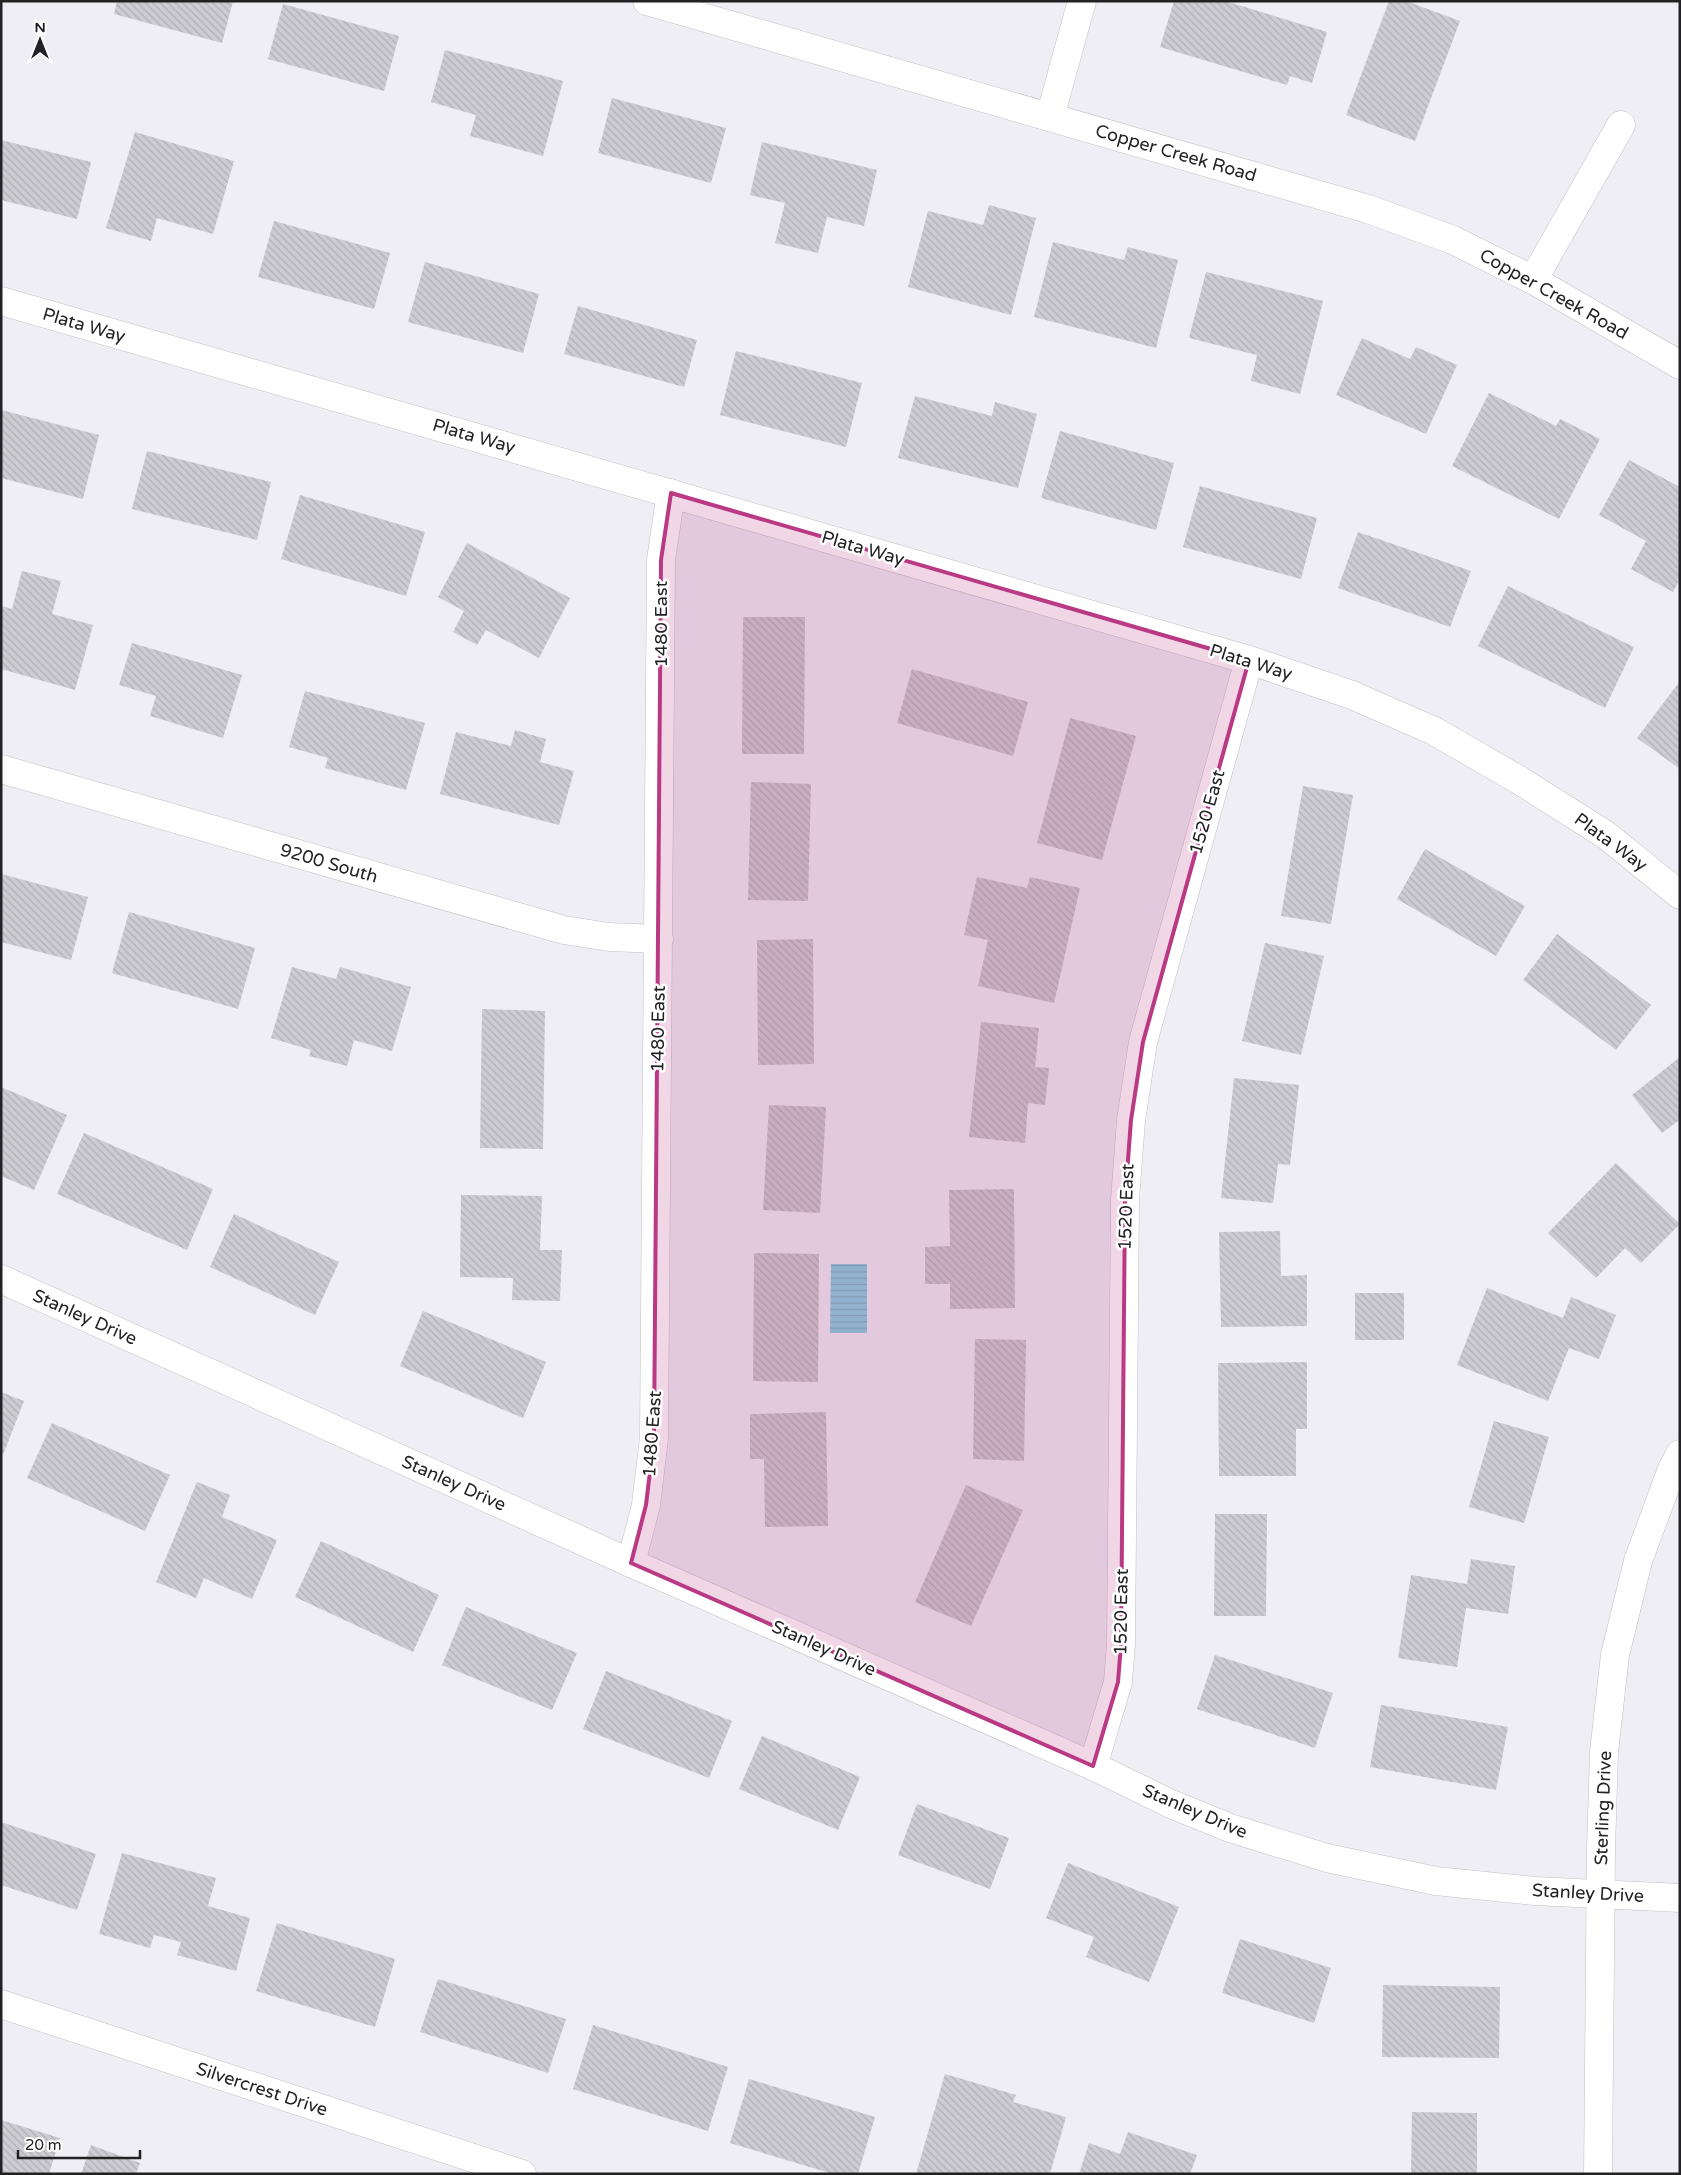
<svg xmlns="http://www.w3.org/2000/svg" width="1681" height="2175" viewBox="0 0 1681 2175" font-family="'Varela Round',sans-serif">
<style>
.water{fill:url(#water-rules)}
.building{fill:url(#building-back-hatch)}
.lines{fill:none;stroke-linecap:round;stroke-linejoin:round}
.minor-casing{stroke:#c1c0c6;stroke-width:29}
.tertiary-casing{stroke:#c1c0c6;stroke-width:29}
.minor{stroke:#fff;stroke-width:28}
.tertiary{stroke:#fff;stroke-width:28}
.marked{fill:#b93984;fill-opacity:0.2;stroke:#b93984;stroke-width:4;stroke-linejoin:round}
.labels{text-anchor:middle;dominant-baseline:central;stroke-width:5;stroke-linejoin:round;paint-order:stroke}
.street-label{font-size:18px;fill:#222124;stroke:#fff}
</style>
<defs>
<pattern id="water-rules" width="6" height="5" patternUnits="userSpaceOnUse" patternTransform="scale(1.25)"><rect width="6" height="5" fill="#88d1e1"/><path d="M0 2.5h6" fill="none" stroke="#75b3c1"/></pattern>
<pattern id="building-back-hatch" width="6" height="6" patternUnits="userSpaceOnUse" patternTransform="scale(1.25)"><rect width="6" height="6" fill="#cdccd2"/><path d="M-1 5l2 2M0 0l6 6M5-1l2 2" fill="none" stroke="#b0afb4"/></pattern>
</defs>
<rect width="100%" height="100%" fill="#eeeef4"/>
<polygon class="water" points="831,1264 867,1264 867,1333 830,1333"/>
<g class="building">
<polygon points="117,1 233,1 222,43 114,14"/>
<polygon points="1174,1 1225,1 1327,32 1312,83 1290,76 1287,85 1160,47"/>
<polygon points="1389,1 1406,1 1460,21 1415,141 1346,115"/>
<polygon points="283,4 399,36 384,91 268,59"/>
<polygon points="445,50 563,81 543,156 470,136 476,115 431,102"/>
<polygon points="612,98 726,128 711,183 598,153"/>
<polygon points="135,132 234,161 213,234 157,218 151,241 106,228"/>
<polygon points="1,140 91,162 77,219 1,200"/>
<polygon points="762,142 877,170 864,226 827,217 818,253 775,243 785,203 750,195"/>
<polygon points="989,205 1036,218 1011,315 908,287 928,211 983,225"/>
<polygon points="274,221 390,253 374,309 258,277"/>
<polygon points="1053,242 1124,260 1128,247 1178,260 1156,348 1034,317"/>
<polygon points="425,262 539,294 523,353 408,322"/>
<polygon points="1206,272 1323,301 1300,394 1251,381 1257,355 1189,338"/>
<polygon points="578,306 697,340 684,387 564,354"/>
<polygon points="1362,338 1410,359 1416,347 1457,365 1426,434 1336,395"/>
<polygon points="736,351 862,383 846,447 720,415"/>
<polygon points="1489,393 1556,426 1560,419 1600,439 1559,519 1452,466"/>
<polygon points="915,396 992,416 995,402 1037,414 1018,488 898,458"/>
<polygon points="1,410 99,435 83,499 1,478"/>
<polygon points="1060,431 1174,463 1156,530 1041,498"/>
<polygon points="147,451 271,482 257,540 132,509"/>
<polygon points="1629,460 1680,487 1680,579 1673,592 1631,569 1646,541 1599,515"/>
<polygon points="1200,486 1317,518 1301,579 1183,547"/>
<polygon points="300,495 425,532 406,596 281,559"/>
<polygon points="1358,532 1471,571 1450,627 1338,588"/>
<polygon points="467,543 570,598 539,658 486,630 477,645 453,632 464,611 438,597"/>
<polygon points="22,571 61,581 52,614 93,625 75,690 1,669 1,606 12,609"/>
<polygon points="1508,586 1634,647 1605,708 1478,646"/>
<polygon points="743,617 805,617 804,754 742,754"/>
<polygon points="132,643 242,675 223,738 150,716 156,696 119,685"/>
<polygon points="912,669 1028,702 1013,756 897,723"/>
<polygon points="1680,681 1680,769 1637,738"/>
<polygon points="305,691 425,723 406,790 325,768 328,758 289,747"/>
<polygon points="1070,718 1136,736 1102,860 1037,843"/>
<polygon points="515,730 546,739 540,762 574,771 559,825 440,794 456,732 511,746"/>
<polygon points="751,782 811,784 808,901 748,900"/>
<polygon points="1303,786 1353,795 1331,924 1281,916"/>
<polygon points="1425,849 1525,906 1496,956 1397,899"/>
<polygon points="1,874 88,897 71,960 1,942"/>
<polygon points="977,877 1027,888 1030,877 1080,888 1054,1003 978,986 988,940 964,935"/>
<polygon points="129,912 255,948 238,1009 112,973"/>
<polygon points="1557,934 1651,1005 1616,1050 1523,980"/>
<polygon points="813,939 814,1064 758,1065 757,940"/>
<polygon points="1265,943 1324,956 1301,1055 1242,1041"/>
<polygon points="292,967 336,979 340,967 411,987 392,1051 354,1040 347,1066 309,1056 311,1050 271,1038"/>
<polygon points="482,1009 545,1011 543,1149 480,1148"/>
<polygon points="981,1022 1039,1028 1035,1067 1049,1068 1045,1105 1028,1103 1025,1143 969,1137"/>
<polygon points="1680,1057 1680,1124 1678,1121 1662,1133 1632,1095"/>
<polygon points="1234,1078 1299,1085 1290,1165 1278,1164 1273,1203 1221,1198"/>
<polygon points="1,1087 67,1115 34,1190 1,1176"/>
<polygon points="769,1105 826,1107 820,1213 763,1210"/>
<polygon points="84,1133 213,1189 187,1250 57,1194"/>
<polygon points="1616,1163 1680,1224 1641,1263 1625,1248 1596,1278 1548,1233"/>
<polygon points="1014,1189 1015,1308 950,1309 950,1284 925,1284 925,1247 950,1246 949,1190"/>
<polygon points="461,1195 542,1196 540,1250 562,1250 560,1301 512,1300 513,1278 460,1277"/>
<polygon points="234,1214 339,1262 315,1315 210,1267"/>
<polygon points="1280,1231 1281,1276 1307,1275 1307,1326 1221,1327 1219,1232"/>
<polygon points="754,1253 819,1254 818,1382 753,1381"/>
<polygon points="1487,1288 1563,1318 1571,1297 1616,1315 1599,1359 1569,1348 1548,1401 1457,1365"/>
<rect x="1355" y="1293" width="49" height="47"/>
<polygon points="423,1311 546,1362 523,1418 400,1366"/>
<polygon points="975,1339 1026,1340 1024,1461 973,1459"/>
<polygon points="1307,1362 1307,1429 1296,1429 1296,1476 1219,1476 1218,1363"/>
<polygon points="1,1392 24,1401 3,1455 1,1454"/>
<polygon points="826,1412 828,1526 765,1527 764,1459 750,1459 750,1414"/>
<polygon points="1494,1421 1549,1437 1524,1523 1469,1507"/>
<polygon points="52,1423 170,1475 145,1531 27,1478"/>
<polygon points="197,1482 230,1495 222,1517 277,1540 252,1599 204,1578 196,1598 156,1582"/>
<polygon points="966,1485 1023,1510 971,1626 915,1602"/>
<polygon points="1215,1514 1267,1514 1266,1616 1214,1616"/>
<polygon points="321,1541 439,1595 413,1652 295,1597"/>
<polygon points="1471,1559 1515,1566 1508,1614 1466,1608 1457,1667 1398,1658 1411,1575 1467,1584"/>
<polygon points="466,1607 577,1653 552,1710 442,1665"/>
<polygon points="1215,1655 1333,1693 1315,1748 1197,1709"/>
<polygon points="606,1671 732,1721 709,1778 583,1729"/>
<polygon points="1381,1705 1508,1727 1496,1790 1370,1767"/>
<polygon points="762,1736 860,1777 838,1830 739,1789"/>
<polygon points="917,1804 1009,1838 990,1889 898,1855"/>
<polygon points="1,1822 96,1854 77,1910 1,1885"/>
<polygon points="122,1853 216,1878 208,1906 250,1918 236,1971 177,1955 181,1942 154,1935 150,1948 99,1934"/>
<polygon points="1068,1863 1179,1907 1149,1982 1086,1957 1094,1937 1046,1918"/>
<polygon points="277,1923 395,1959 375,2027 256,1991"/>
<polygon points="1240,1939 1331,1968 1314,2023 1222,1993"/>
<polygon points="438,1979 566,2019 548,2073 420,2032"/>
<polygon points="1383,1985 1500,1987 1499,2058 1382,2057"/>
<polygon points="593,2025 728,2067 708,2131 573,2089"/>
<polygon points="945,2074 1016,2095 1013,2102 1066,2117 1050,2174 916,2174"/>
<polygon points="749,2079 875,2117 858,2174 833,2174 730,2143"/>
<polygon points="1412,2112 1477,2113 1477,2174 1411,2174"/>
<polygon points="1,2120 60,2138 49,2174 1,2174"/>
<polygon points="1128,2132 1197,2155 1190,2174 1079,2174 1089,2143 1120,2154"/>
<polygon points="91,2145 140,2163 136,2174 81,2174"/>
</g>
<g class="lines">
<g class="minor-casing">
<g id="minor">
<polyline points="647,1 1368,209 1453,240 1533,280 1680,365"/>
<polyline points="1050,117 1082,1"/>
<polyline points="1533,280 1621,125"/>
<polyline points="1,301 1249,660 1352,695 1434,731 1519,780 1606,835 1680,895"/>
<polyline points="1,769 564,930 609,937 659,939"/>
<polyline points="1,1279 631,1563 1093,1766 1171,1804 1230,1828 1327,1858 1436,1881 1535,1891 1680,1898"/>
<polyline points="631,1563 646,1505 654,1438 661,560 671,493"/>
<polyline points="1093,1766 1118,1682 1121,1644 1125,1200 1131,1120 1143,1042 1249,660"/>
<polyline points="1,2004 522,2174"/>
</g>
</g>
<g class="tertiary-casing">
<polyline id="tertiary" points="1598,2174 1601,1850 1604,1752 1615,1655 1638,1561 1672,1469 1680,1454"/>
</g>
<use href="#minor" class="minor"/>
<use href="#tertiary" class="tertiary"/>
</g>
<path class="marked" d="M671,493L1249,660L1143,1042L1131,1120L1125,1200L1121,1644L1118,1682L1093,1766L631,1563L646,1505L654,1438L661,560Z"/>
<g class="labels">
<g class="street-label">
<text transform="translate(1176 153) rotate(16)">Copper Creek Road</text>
<text transform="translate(1554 294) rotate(29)">Copper Creek Road</text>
<text transform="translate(84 325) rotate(16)">Plata Way</text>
<text transform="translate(474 436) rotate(16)">Plata Way</text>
<text transform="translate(863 548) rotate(16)">Plata Way</text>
<text transform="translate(661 624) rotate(-90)">1480 East</text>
<text transform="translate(1251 662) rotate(17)">Plata Way</text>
<text transform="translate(1207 812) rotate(-74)">1520 East</text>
<text transform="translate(1611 842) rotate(36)">Plata Way</text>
<text transform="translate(329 863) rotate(16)">9200 South</text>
<text transform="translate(658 1029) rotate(-89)">1480 East</text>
<text transform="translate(1126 1207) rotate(-88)">1520 East</text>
<text transform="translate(85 1317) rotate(24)">Stanley Drive</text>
<text transform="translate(652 1434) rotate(-86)">1480 East</text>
<text transform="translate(454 1483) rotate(24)">Stanley Drive</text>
<text transform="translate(1121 1612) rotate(-89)">1520 East</text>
<text transform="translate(824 1648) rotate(24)">Stanley Drive</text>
<text transform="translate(1603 1808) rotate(-88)">Sterling Drive</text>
<text transform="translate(1195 1811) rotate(23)">Stanley Drive</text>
<text transform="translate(1588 1893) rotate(3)">Stanley Drive</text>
<text transform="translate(262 2089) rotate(18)">Silvercrest Drive</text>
</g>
</g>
<rect width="1681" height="2175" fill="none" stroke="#222124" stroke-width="5"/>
<g transform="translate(40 40)" stroke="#ffffff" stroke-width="4" paint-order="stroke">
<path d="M0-4L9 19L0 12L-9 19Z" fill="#222124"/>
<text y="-8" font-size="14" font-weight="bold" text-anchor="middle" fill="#222124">N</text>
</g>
<path d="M18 2150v8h122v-8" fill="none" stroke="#222124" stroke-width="2.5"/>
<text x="25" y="2150" font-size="15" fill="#222124" stroke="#ffffff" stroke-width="4" paint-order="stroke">20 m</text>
</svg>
